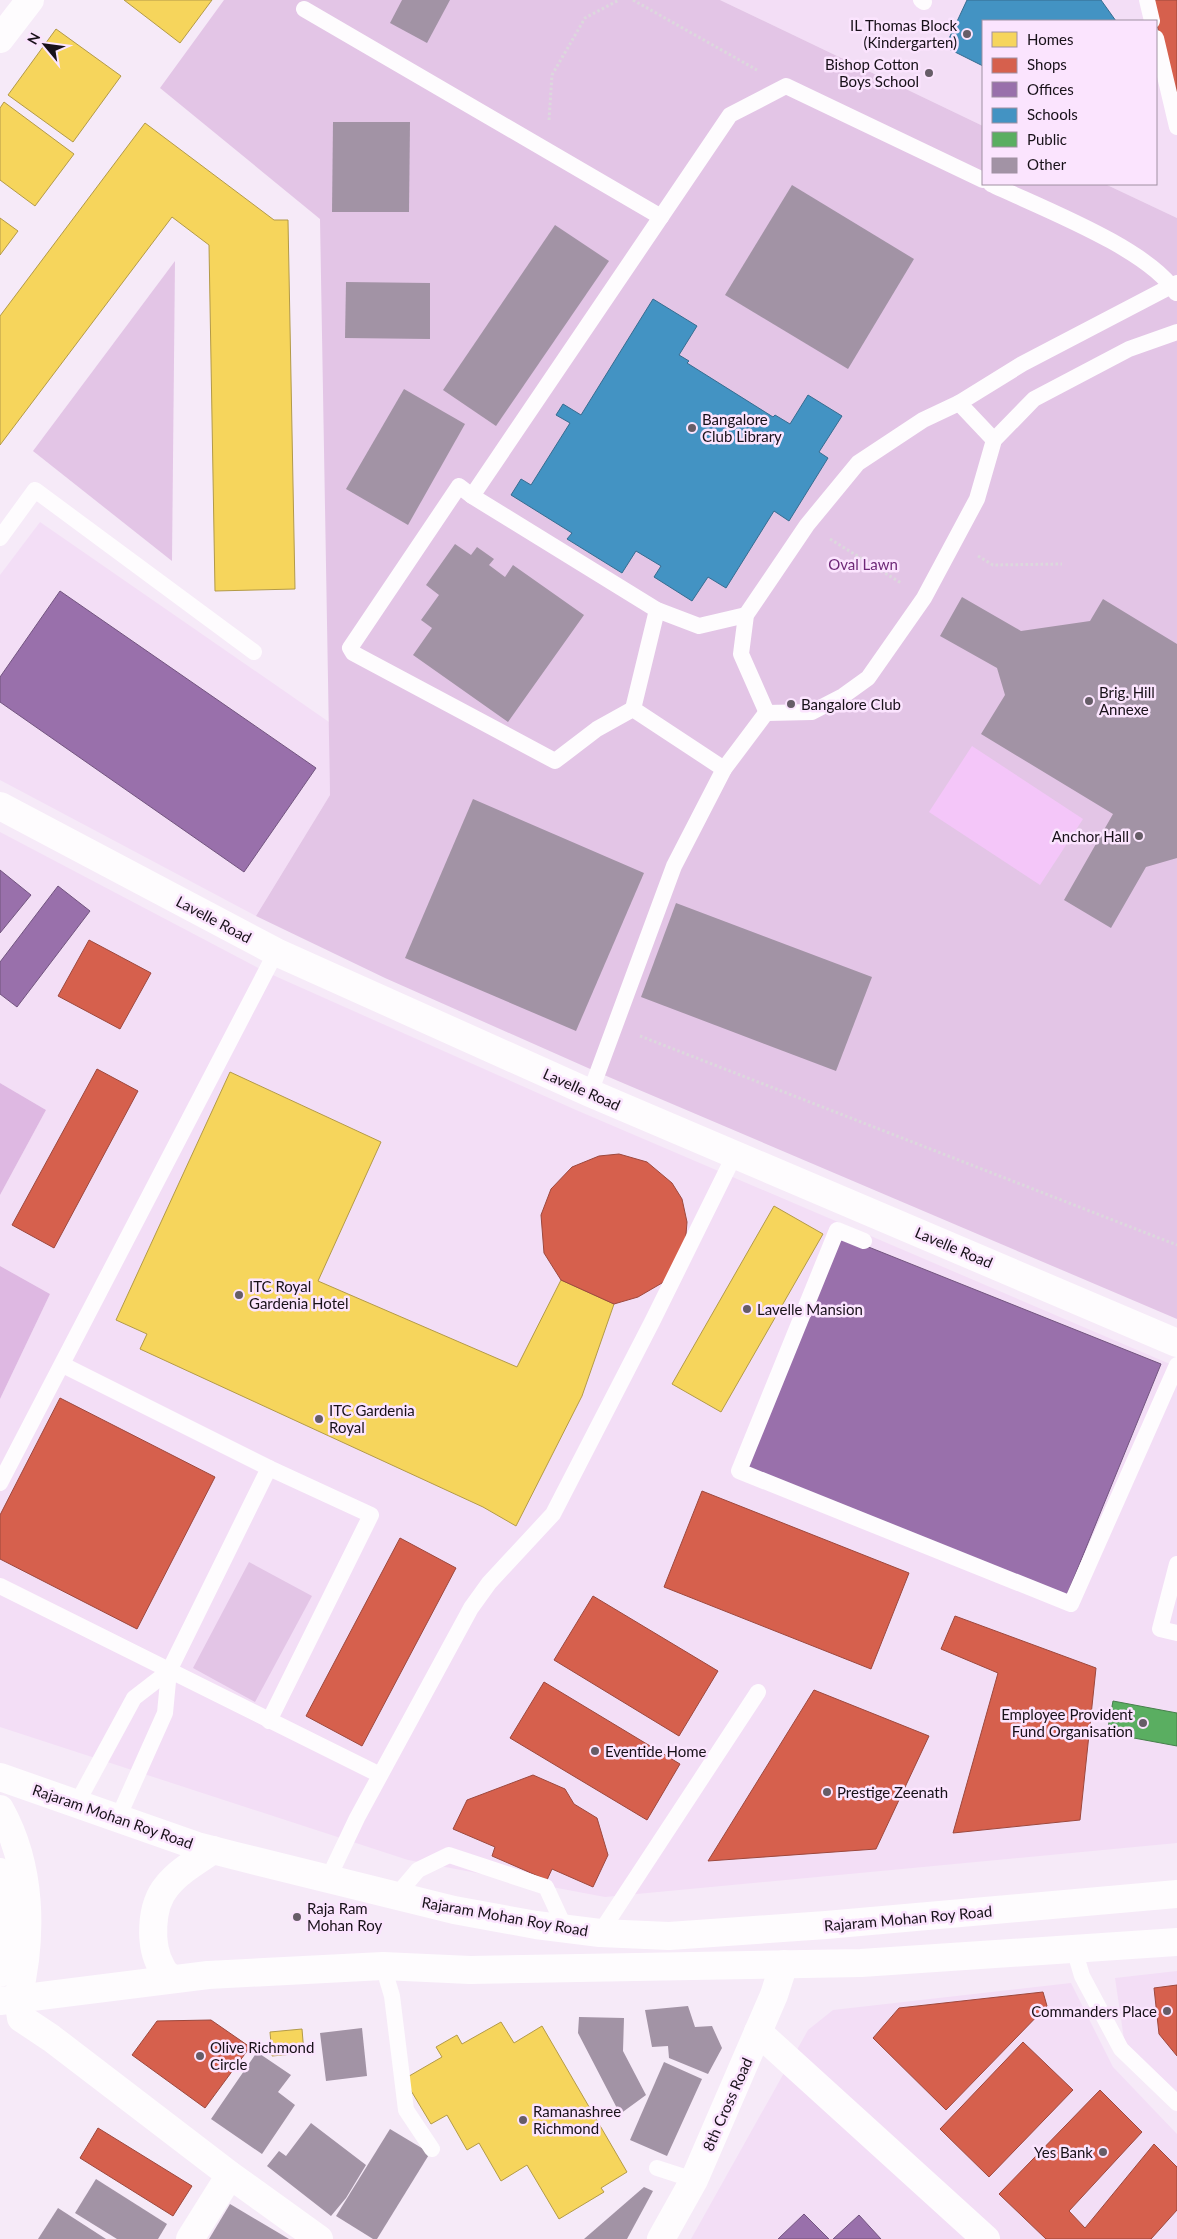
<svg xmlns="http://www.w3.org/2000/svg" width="1177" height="2239" viewBox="0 0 1177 2239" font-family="Lato,sans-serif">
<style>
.built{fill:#f3def6}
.green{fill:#e3c5e6}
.forest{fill:#deb8e2}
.water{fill:#f4c6f9}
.homes{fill:#f6d55c;stroke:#b39a48}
.shops{fill:#d6604d;stroke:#9d483d}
.offices{fill:#9970ab;stroke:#72547f}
.schools{fill:#4393c3;stroke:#366c90}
.public{fill:#5aae61;stroke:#467f4b}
.building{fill:#a293a5}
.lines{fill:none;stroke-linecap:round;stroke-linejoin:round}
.path{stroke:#dcd8dd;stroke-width:3;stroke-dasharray:2.5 2.5;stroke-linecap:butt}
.lane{stroke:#fefcfe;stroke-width:16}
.street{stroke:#fefcfe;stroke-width:28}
.secondary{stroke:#fefcfe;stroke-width:28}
.primary{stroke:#fefcfe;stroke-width:28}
.poi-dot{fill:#665d67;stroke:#fbe4fe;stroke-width:2}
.labels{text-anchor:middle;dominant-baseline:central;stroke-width:5;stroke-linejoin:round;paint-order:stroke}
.poi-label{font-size:15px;fill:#181119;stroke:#fbe4fe;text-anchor:start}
.park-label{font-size:15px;fill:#6e2877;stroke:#fbe4fe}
.street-label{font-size:15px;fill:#181119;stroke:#fbe4fe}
</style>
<rect width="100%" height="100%" fill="#f6eaf8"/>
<g class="built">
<polygon points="720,0 1177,0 1177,218 1105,184 1156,184 1156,21 983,21 983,126"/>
<polygon points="40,522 329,722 330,795 256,916 0,780 0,575"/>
<polygon points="0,832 266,972 576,1110 1177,1367 1177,1843 605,1897 408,1860 0,1727 0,1399 50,1294 0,1266 0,1195 46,1110 0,1083"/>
<polygon points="1177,1971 1177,2094 1125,2046 1115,1978"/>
<polygon points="1071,1983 1113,2067 1177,2134 1177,2239 691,2239 808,2030 833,2010"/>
</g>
<g class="green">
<polygon points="224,0 720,0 983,126 983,184 1105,184 1177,218 1177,1319 597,1072 385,978 256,916 330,795 320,219 160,88"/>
<polygon points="175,261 172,561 33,451"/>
<polygon points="249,1562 312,1596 255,1702 193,1668"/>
</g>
<g class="forest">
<polygon points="0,1083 46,1110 0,1195"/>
<polygon points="0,1266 50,1294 0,1399"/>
</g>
<polygon class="water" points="972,746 1083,819 1040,885 929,812"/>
<g class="homes">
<polygon points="124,0 212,0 180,43"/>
<polygon points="56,29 121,76 73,142 8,95"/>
<polygon points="4,102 74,154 35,206 0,180 0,108"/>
<polygon points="145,123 274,220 288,220 295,589 215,591 209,245 172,217 0,445 0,316"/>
<polygon points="0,218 18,231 0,255"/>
<polygon points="230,1072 381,1142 318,1281 517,1367 561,1280 614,1304 582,1396 516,1526 483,1507 140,1349 147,1334 116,1320"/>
<polygon points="774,1206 823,1234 721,1412 672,1384"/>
<polygon points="501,2022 514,2043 542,2026 627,2172 601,2188 604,2192 559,2219 527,2165 501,2181 479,2143 467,2150 447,2115 431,2124 404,2079 442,2057 436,2047 457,2035 462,2044"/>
<polygon points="302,2029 304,2053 272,2056 270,2032"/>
</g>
<g class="shops">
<polygon points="1151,0 1177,0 1177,106"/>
<polygon points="89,940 151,973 120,1029 58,996"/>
<polygon points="97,1069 138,1091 54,1248 12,1225"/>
<polygon points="619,1154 647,1162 672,1183 682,1199 687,1222 685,1247 674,1270 662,1283 638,1297 614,1304 561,1280 544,1253 541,1215 551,1189 572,1167 599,1156"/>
<polygon points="60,1398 215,1477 137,1629 0,1559 0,1515"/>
<polygon points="702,1491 909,1573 871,1669 664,1587"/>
<polygon points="400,1538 456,1568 362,1746 306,1716"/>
<polygon points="593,1596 718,1671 679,1736 554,1660"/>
<polygon points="955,1616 1096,1668 1080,1820 953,1833 998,1673 941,1649"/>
<polygon points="544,1682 680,1764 647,1820 510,1738"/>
<polygon points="814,1690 929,1736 876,1849 708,1861"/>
<polygon points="533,1775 565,1789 574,1804 597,1818 608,1855 593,1887 552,1869 547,1880 492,1856 495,1847 453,1829 467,1800"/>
<polygon points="1177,1985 1177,2056 1159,2034 1154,1988"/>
<polygon points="1043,1992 1047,2006 946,2110 873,2038 899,2008"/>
<polygon points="211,2020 250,2047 205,2108 132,2055 157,2021"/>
<polygon points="1023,2042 1073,2090 989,2177 940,2129"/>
<polygon points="1100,2090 1142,2132 1069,2211 1085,2228 1154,2144 1177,2167 1177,2210 1151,2239 1046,2239 999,2194"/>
<polygon points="98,2128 192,2186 173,2216 80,2158"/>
</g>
<g class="offices">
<polygon points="60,591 316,768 244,872 0,702 0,677"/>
<polygon points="0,870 31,895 0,933"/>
<polygon points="58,886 90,911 17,1007 0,994 0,962"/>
<polygon points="841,1236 1161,1364 1066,1597 746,1469"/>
<polygon points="804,2214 829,2239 778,2239"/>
<polygon points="859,2215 881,2239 833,2239"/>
</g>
<g class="schools">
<polygon points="967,0 1101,0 1116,21 983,21 983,66 945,47"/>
<polygon points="653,299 697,326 679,355 689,361 687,363 773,417 775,415 790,424 808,395 842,416 819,452 828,458 789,521 774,511 726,588 708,577 692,601 654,577 661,566 636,551 622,573 567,539 572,533 511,495 521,479 531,485 570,423 556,415 563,404 581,415"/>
</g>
<polygon class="public" points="1113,1701 1177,1713 1177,1746 1107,1733"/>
<g class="building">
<polygon points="402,0 450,0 427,43 390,23"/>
<polygon points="333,122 410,122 409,212 332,212"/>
<polygon points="792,185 914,259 848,369 725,295"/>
<polygon points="555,225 609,261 496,426 443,390"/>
<polygon points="346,282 430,283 430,339 345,338"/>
<polygon points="404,389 465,424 408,525 346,489"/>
<polygon points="455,544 471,555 477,547 494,559 489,565 505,577 513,565 584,615 508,722 413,655 432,628 421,620 439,595 426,585"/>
<polygon points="962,597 1021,631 1090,621 1103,599 1177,644 1177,858 1146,867 1111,928 1064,900 1113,814 981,734 1005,695 997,668 940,636"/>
<polygon points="473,799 644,873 576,1031 405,958"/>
<polygon points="676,903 872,977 836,1071 641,997"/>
<polygon points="688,2006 695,2027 712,2026 722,2048 708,2074 669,2058 668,2046 652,2047 645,2010"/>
<polygon points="579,2017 624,2018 623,2051 646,2095 620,2114 578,2033"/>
<polygon points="362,2028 367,2076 326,2081 320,2033"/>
<polygon points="257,2052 291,2075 278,2092 295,2105 262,2154 211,2119"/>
<polygon points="664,2062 702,2079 667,2156 630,2140"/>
<polygon points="311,2123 366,2165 346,2198 331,2216 267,2166 279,2151 286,2156"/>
<polygon points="390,2129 430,2153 377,2239 373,2239 336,2216"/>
<polygon points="96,2179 167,2224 158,2239 117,2239 75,2213"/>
<polygon points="644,2187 653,2191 627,2239 584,2239"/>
<polygon points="230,2204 289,2239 209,2239"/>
<polygon points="58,2208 106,2239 38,2239"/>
</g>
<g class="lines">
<g class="path">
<polyline points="633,0 757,70"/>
<polyline points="549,120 552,75 585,18 619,0"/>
<polyline points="830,539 901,583"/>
<polyline points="978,556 993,565 1062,564"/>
<polyline points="640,1036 1177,1245"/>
</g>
<g class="lane">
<polyline points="921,0 924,2"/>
<polyline points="1147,0 1152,21"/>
<polyline points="304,9 661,217"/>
<polyline points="1156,38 1177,127"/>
<path d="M991,184C1039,207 1150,249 1176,293"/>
<polyline points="1177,283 1022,364 959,403 923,420 858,463 807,525 746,615 741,654 767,713 812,712 843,696 868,678 924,598 977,499 994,440 1034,399 1129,349 1177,332"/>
<polyline points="959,403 994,440"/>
<polyline points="472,496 459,486 350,648 353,653 555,761 597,729 633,709 724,769"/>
<polyline points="0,538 35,490 254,652"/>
<polyline points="746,615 699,626 657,610 472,496 730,115 786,86 983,180"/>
<polyline points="633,709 657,610"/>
<polyline points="590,1093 674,866 724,769 766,713"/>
<polyline points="864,1241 837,1230 739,1471 1071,1604 1177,1365"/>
<polyline points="63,1365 269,1468 371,1515 269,1721"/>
<polyline points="0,1483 276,952"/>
<polyline points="1177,1564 1160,1629 1177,1633"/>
<polyline points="0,1586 380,1775"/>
<polyline points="77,1803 134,1698 169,1671"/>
<polyline points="118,1818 165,1713 169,1671 269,1468"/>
<polyline points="328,1879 357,1818 471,1608 489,1583 553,1514 652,1322 735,1154"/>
<polyline points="396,1896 418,1870 449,1855 546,1887 565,1928"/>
<polyline points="600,1933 758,1692"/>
<polyline points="1074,1949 1082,1976 1121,2049 1177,2103"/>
<polyline points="383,1966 392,1996 406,2110 432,2149"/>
<polyline points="657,2168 694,2180"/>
</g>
<g class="street">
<polyline points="0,39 30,0"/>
<polyline points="18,1998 21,2018 51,2038 230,2175 319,2239"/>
<polyline points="758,2032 986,2239"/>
<polyline points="190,2239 230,2175"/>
<polyline points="661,2239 694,2180 774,1995 784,1964"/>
</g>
<polyline class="secondary" points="0,806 276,952 590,1093 1177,1343"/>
<g class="primary">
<polyline points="0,1777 197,1846 236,1856 454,1910 536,1925 600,1933 669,1936 826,1925 1177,1894"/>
<path d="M0,1809C32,1866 33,1936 18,1998"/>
<polyline points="0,1872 8,1895 9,1937 0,1973"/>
<path d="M173,1979C169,1976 164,1973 162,1968C149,1946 150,1906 167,1886C179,1871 197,1861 213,1850"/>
<polyline points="0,2001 208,1975 383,1966 470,1970 861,1963 1177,1942"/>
</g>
</g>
<g class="poi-dot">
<circle cx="967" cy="34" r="5"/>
<circle cx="929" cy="73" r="5"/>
<circle cx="692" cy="428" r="5"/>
<circle cx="1089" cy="701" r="5"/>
<circle cx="791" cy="704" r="5"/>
<circle cx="1139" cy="836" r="5"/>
<circle cx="239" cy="1295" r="5"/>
<circle cx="747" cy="1309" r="5"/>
<circle cx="319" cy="1419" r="5"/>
<circle cx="1143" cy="1723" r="5"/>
<circle cx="595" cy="1751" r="5"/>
<circle cx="827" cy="1792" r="5"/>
<circle cx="297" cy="1917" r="5"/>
<circle cx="1167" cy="2011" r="5"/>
<circle cx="200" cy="2056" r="5"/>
<circle cx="523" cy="2120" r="5"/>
<circle cx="1103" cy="2152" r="5"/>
</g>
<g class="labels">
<g class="poi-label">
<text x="957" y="25" text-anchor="end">IL Thomas Block<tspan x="957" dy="17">(Kindergarten)</tspan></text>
<text x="919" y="64" text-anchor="end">Bishop Cotton<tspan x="919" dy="17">Boys School</tspan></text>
<text x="702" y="419">Bangalore<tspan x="702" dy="17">Club Library</tspan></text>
<text x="1099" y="692">Brig. Hill<tspan x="1099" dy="17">Annexe</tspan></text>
<text x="801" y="704">Bangalore Club</text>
<text x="1129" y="836" text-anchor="end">Anchor Hall</text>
<text x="249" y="1286">ITC Royal<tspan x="249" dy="17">Gardenia Hotel</tspan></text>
<text x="757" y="1309">Lavelle Mansion</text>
<text x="329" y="1410">ITC Gardenia<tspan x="329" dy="17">Royal</tspan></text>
<text x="1133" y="1714" text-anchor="end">Employee Provident<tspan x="1133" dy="17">Fund Organisation</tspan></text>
<text x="605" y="1751">Eventide Home</text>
<text x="837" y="1792">Prestige Zeenath</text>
<text x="307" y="1908">Raja Ram<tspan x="307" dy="17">Mohan Roy</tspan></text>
<text x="1157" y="2011" text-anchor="end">Commanders Place</text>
<text x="210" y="2047">Olive Richmond<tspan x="210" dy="17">Circle</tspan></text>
<text x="533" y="2111">Ramanashree<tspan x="533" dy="17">Richmond</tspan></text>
<text x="1093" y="2152" text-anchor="end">Yes Bank</text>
</g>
<g class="park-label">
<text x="863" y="564">Oval Lawn</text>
</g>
<g class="street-label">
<text transform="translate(214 919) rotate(28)">Lavelle Road</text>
<text transform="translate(582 1089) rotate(24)">Lavelle Road</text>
<text transform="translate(954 1247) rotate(23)">Lavelle Road</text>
<text transform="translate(113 1816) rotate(19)">Rajaram Mohan Roy Road</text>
<text transform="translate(505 1916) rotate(10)">Rajaram Mohan Roy Road</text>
<text transform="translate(908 1918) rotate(-5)">Rajaram Mohan Roy Road</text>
<text transform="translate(727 2104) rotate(-66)">8th Cross Road</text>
</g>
</g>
<rect x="982" y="20" width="175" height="165" fill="#fbe4fe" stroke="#a090a2"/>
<rect x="992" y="32" width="25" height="15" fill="#f6d55c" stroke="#a090a2"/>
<text x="1027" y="45" font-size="15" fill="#181119">Homes</text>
<rect x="992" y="58" width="25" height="15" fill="#d6604d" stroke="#a090a2"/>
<text x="1027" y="70" font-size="15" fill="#181119">Shops</text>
<rect x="992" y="82" width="25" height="15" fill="#9970ab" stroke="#a090a2"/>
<text x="1027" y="95" font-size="15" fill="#181119">Offices</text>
<rect x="992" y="108" width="25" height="15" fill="#4393c3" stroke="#a090a2"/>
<text x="1027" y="120" font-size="15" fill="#181119">Schools</text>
<rect x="992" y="132" width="25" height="15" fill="#5aae61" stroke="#a090a2"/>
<text x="1027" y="145" font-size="15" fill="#181119">Public</text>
<rect x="992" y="158" width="25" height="15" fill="#a293a5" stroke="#a090a2"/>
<text x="1027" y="170" font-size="15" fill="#181119">Other</text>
<g transform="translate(45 45) rotate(299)" stroke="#fbe4fe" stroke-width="4" paint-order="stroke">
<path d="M0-4L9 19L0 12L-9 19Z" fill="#181119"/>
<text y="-8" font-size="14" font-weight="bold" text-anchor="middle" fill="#181119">N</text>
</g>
</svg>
